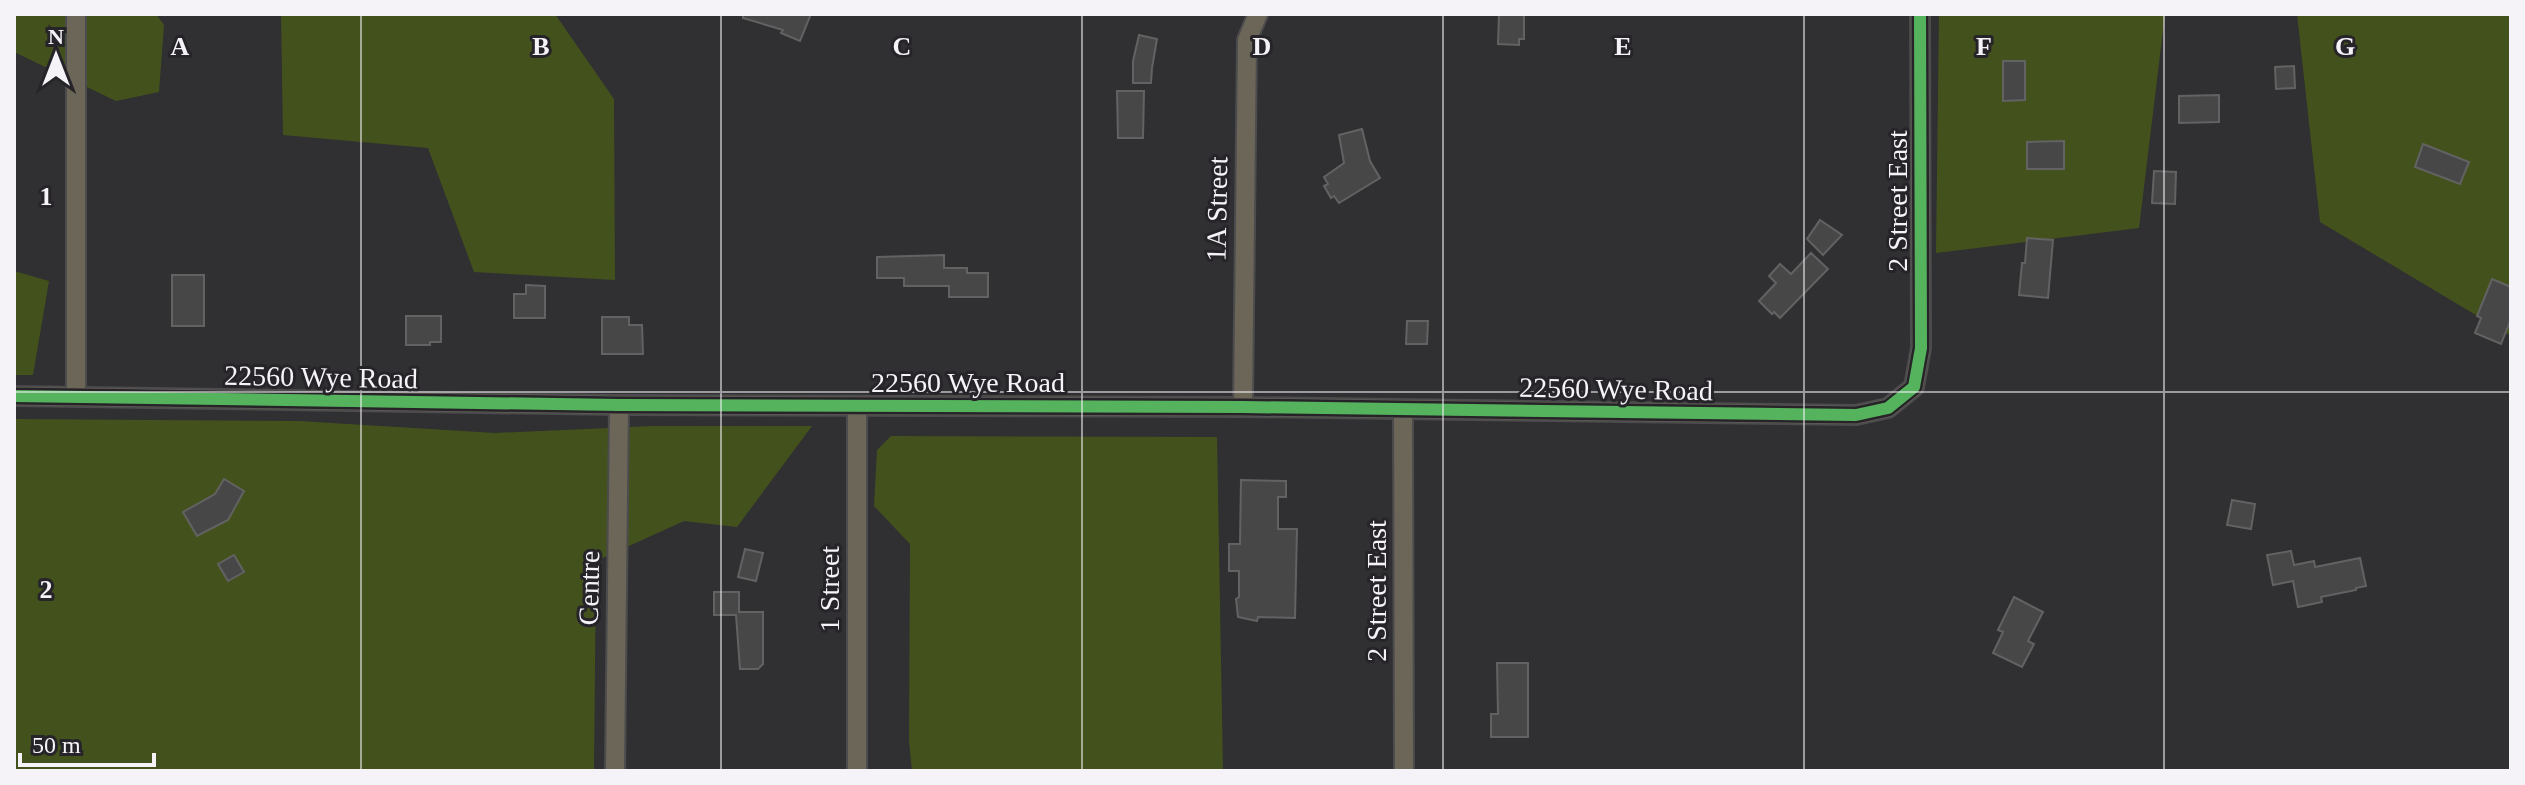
<svg xmlns="http://www.w3.org/2000/svg" width="2525" height="785" viewBox="0 0 2525 785" font-family="Georgia,serif">
<style>
.green{fill:#43521c}
.building{fill:#484747;stroke:#636262;stroke-width:2}
.lines{fill:none;stroke-linecap:round;stroke-linejoin:round}
.minor-casing{stroke:#4c4b4d;stroke-width:22}
.minor{stroke:#6c6658;stroke-width:18}
.cycleway-casing{stroke:#262429;stroke-width:17}
.cycleway{stroke:#56b35d;stroke-width:12}
.grid{fill:none;stroke:#f5f3f7;stroke-width:2;stroke-opacity:0.55}
.labels{text-anchor:middle;dominant-baseline:central;stroke-width:6;stroke-linejoin:round;paint-order:stroke}
.street-label{font-size:28px;fill:#f5f3f7;stroke:#262429}
.grid-label{font-size:26px;text-anchor:middle;font-weight:bold;fill:#f5f3f7;stroke:#262429;stroke-width:6;stroke-linejoin:round;paint-order:stroke}
</style>
<rect width="100%" height="100%" fill="#302f32"/>
<g class="green">
<polygon points="14,14 156,14 164,25 159,92 116,101 14,52"/>
<polygon points="281,14 555,14 614,99 615,280 474,272 428,148 283,135"/>
<polygon points="1939,14 2165,14 2139,228 1936,253"/>
<polygon points="2297,14 2511,14 2511,336 2320,222"/>
<polygon points="14,271 49,281 33,375 14,375"/>
<polygon points="14,419 299,421 495,433 653,426 812,426 737,527 684,521 596,561 594,771 14,771"/>
<polygon points="891,436 1217,437 1223,771 912,771 909,741 910,544 874,506 877,450"/>
</g>
<g class="building">
<polygon points="743,14 811,14 800,41 781,33 783,30 743,18"/>
<polygon points="1499,14 1524,15 1524,39 1519,39 1519,45 1498,44"/>
<polygon points="1139,35 1157,39 1152,68 1151,83 1133,83 1133,61"/>
<polygon points="2003,61 2025,61 2025,100 2003,101"/>
<polygon points="2294,66 2295,88 2276,89 2275,67"/>
<polygon points="1117,91 1144,91 1143,138 1118,138"/>
<polygon points="2219,95 2219,122 2179,123 2179,96"/>
<polygon points="1362,129 1370,161 1380,178 1339,203 1334,196 1331,198 1324,186 1328,184 1324,177 1344,163 1339,135"/>
<polygon points="2064,141 2064,169 2027,169 2027,142"/>
<polygon points="2423,144 2469,162 2460,184 2415,167"/>
<polygon points="2154,171 2176,172 2175,204 2152,203"/>
<polygon points="1820,220 1842,235 1823,255 1807,239"/>
<polygon points="2027,238 2053,240 2048,298 2019,295 2022,263 2025,263"/>
<polygon points="1811,253 1828,269 1780,318 1774,312 1772,314 1759,301 1776,283 1769,276 1780,264 1791,274"/>
<polygon points="944,255 944,268 967,268 967,273 988,273 988,297 949,297 949,286 904,286 904,278 877,278 877,257"/>
<rect x="172" y="275" width="32" height="51"/>
<polygon points="2492,279 2511,287 2511,319 2501,344 2475,333 2481,318 2477,316"/>
<polygon points="526,285 545,286 545,318 514,318 514,294 526,294"/>
<polygon points="406,316 441,316 441,342 430,342 430,345 406,345"/>
<polygon points="602,317 629,317 629,325 642,325 643,354 602,354"/>
<polygon points="1407,321 1428,321 1427,344 1406,344"/>
<polygon points="224,479 244,491 228,520 197,536 183,512 215,494"/>
<polygon points="1241,480 1286,481 1286,497 1278,497 1278,529 1297,529 1295,618 1258,617 1257,621 1238,617 1236,599 1239,597 1239,571 1229,571 1229,544 1240,544"/>
<polygon points="2232,500 2255,504 2251,529 2227,525"/>
<polygon points="745,549 763,553 756,581 738,577"/>
<polygon points="2291,551 2294,565 2314,561 2315,567 2360,558 2366,586 2356,588 2356,590 2321,597 2322,602 2298,607 2293,581 2273,585 2267,555"/>
<polygon points="234,555 244,572 228,581 218,564"/>
<polygon points="714,592 739,592 739,612 763,612 763,664 758,669 740,669 736,615 714,615"/>
<polygon points="2014,597 2043,612 2028,641 2034,644 2022,667 1993,653 2003,632 1998,630"/>
<polygon points="1497,663 1528,663 1528,737 1491,737 1491,714 1498,714"/>
</g>
<g class="lines">
<g class="minor-casing">
<g id="minor">
<polyline points="14,396 619,405 1243,407 1856,415 1888,408 1914,387 1921,348 1920,14"/>
<polyline points="76,396 76,14"/>
<polyline points="857,406 857,771"/>
<polyline points="1243,407 1247,40 1258,14"/>
<polyline points="1403,410 1404,771"/>
<polyline points="615,771 619,405"/>
</g>
</g>
<use href="#minor" class="minor"/>
<g class="cycleway-casing">
<polyline id="cycleway" points="14,396 619,405 1243,407 1856,415 1888,408 1914,387 1921,348 1920,14"/>
</g>
<use href="#cycleway" class="cycleway"/>
</g>
<path class="grid" d="M361,14V771M721,14V771M1082,14V771M1443,14V771M1804,14V771M2164,14V771M14,392H2511"/>
<g class="labels">
<g class="street-label">
<text transform="translate(1897 201) rotate(-90)">2 Street East</text>
<text transform="translate(1217 209) rotate(-89)">1A Street</text>
<text transform="translate(321 377) rotate(1)">22560 Wye Road</text>
<text x="968" y="382">22560 Wye Road</text>
<text transform="translate(1616 389) rotate(1)">22560 Wye Road</text>
<text transform="translate(589 588) rotate(-89)">Centre</text>
<text transform="translate(829 589) rotate(-90)">1 Street</text>
<text transform="translate(1376 591) rotate(-90)">2 Street East</text>
</g>
</g>
<g class="grid-label">
<text x="180" y="55">A</text>
<text x="541" y="55">B</text>
<text x="902" y="55">C</text>
<text x="1262" y="55">D</text>
<text x="1623" y="55">E</text>
<text x="1984" y="55">F</text>
<text x="2345" y="55">G</text>
<text x="46" y="205">1</text>
<text x="46" y="598">2</text>
</g>
<rect width="2525" height="785" fill="none" stroke="#f5f3f7" stroke-width="32"/>
<g transform="translate(56 56)" stroke="#262429" stroke-width="6" paint-order="stroke">
<path d="M0-6L14 30L0 20L-14 30Z" fill="#f5f3f7"/>
<text y="-12" font-size="22" font-weight="bold" text-anchor="middle" fill="#f5f3f7">N</text>
</g>
<path d="M20 753v12h134v-12" fill="none" stroke="#f5f3f7" stroke-width="4"/>
<text x="32" y="753" font-size="24" fill="#f5f3f7" stroke="#262429" stroke-width="6" paint-order="stroke">50 m</text>
</svg>
